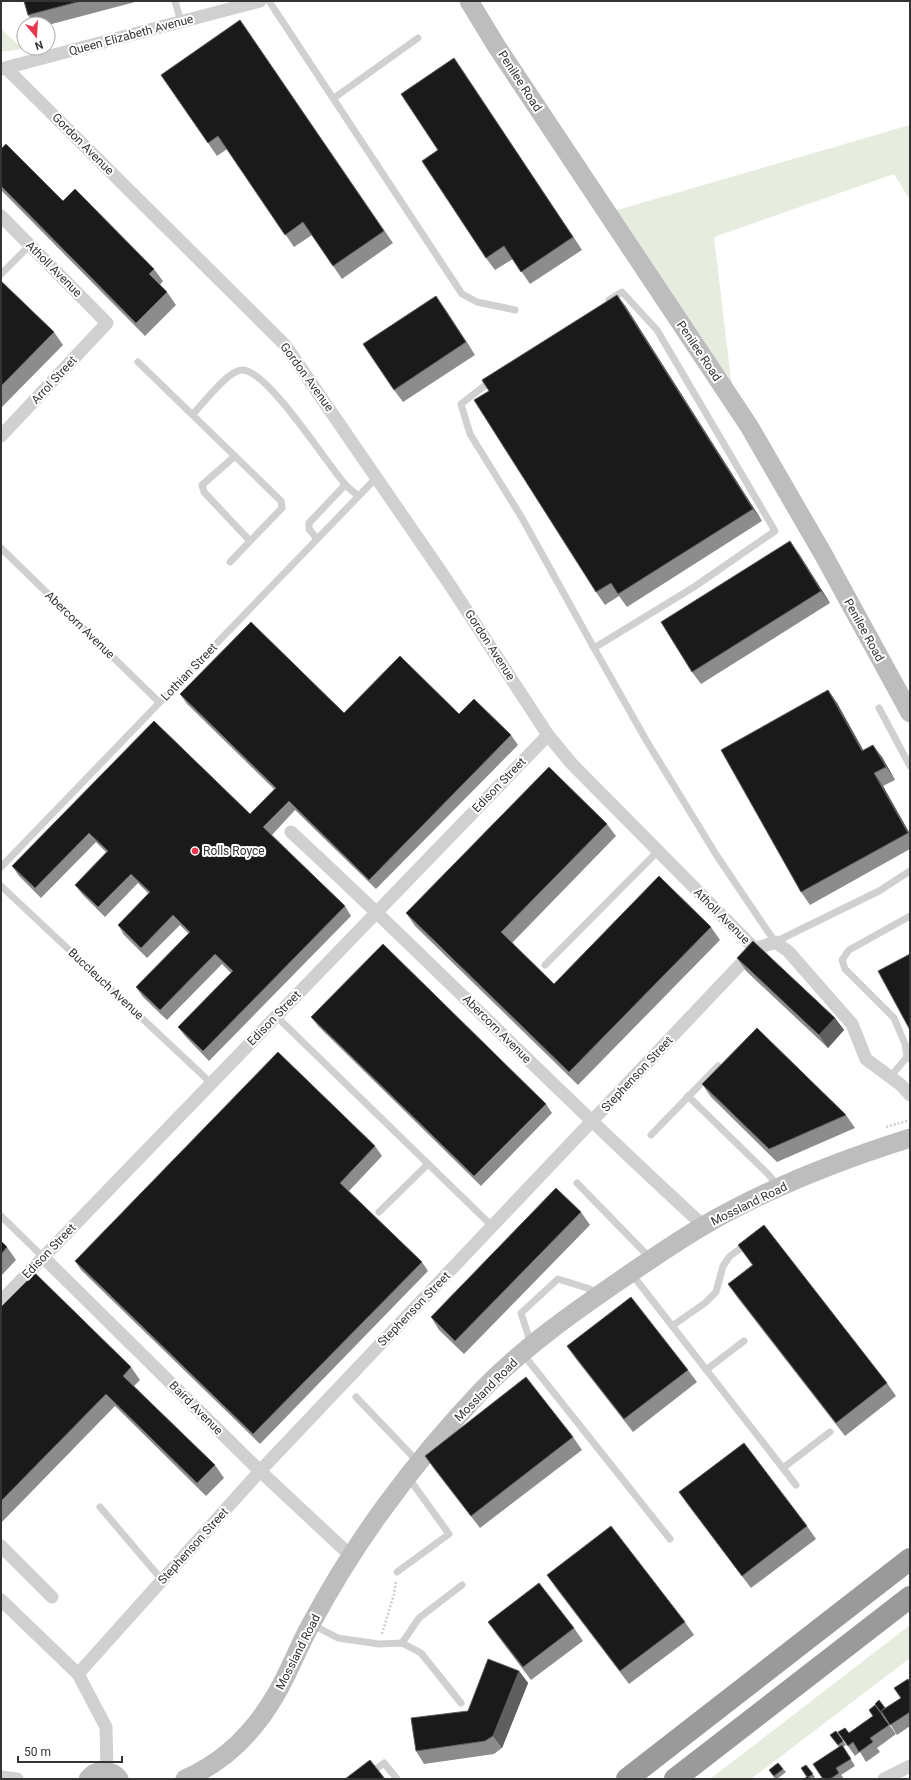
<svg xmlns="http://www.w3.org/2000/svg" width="911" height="1780" viewBox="0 0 911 1780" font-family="Roboto,sans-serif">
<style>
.green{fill:#e6ecde}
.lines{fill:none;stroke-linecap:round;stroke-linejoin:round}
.path{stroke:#cdcdcd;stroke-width:2.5;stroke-dasharray:2 2;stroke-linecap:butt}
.lane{stroke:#d0d0d0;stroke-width:7}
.street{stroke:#d0d0d0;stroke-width:13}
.secondary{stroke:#bdbdbd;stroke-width:19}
.highway{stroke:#9a9a9a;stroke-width:22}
.wall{fill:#8c8c8c}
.shaded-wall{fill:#5f5f5f}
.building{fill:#1a1a1a;stroke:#5f5f5f}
.poi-dot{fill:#e7374f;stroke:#fff;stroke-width:1.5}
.labels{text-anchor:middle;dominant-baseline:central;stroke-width:4;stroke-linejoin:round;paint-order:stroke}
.street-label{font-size:12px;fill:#333;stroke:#fff}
.poi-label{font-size:12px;fill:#333;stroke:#fff;text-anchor:start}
</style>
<rect width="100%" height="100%" fill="#fff"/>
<g class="green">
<polygon points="1,29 23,49 1,52"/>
<polygon points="910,125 910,200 894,174 714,237 732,388 614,211"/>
<polygon points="910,1625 910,1658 751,1779 710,1779"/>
</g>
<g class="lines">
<g class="path">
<polyline points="886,1127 910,1120"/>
<polyline points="382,1634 394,1594 396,1581"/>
</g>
<g class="lane">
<polyline points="175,1 181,22"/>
<polyline points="269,1 462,294 477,302 515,310"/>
<polyline points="334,98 418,38"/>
<polyline points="1,274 30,245"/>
<polyline points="609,300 622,292 657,330 775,531 694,587 594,648 646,740 717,856 775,942 879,891 910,871"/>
<polyline points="138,362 281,501 282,508 230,562"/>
<polyline points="492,380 461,404 470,434 522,518 594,648"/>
<path d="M193,414C203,404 228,370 242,370C268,370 326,463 345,484C349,489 354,492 358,496"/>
<polyline points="235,456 202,485 204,492 250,541"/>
<polyline points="317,539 309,529 309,523 345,485"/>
<polyline points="1,548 159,702"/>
<polyline points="879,708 910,766"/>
<polyline points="1,867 377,477"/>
<polyline points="1,886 211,1083"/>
<polyline points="910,916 849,950 842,960 845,969 894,1018 905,1044 907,1057 910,1059"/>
<polyline points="545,965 658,851"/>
<polyline points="276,1016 493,1227"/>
<polyline points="890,1077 907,1057"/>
<polyline points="688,1096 768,1174 778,1186"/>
<polyline points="651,1135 718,1066"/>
<polyline points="577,1183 651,1259"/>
<polyline points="379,1212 428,1164"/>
<polyline points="1,1216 43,1257"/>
<polyline points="631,1273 796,1485"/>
<polyline points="672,1326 705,1303 716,1292 723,1266 730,1256 748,1243"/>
<polyline points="531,1344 521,1313 558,1279 587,1288 599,1293"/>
<polyline points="523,1354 670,1539"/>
<polyline points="706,1370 744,1341"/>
<polyline points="356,1397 418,1462"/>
<polyline points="783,1468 830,1432"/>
<polyline points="100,1507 162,1580"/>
<polyline points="397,1572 449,1534 408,1477"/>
<polyline points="311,1624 338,1638 379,1644 402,1643 421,1653 461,1703"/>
<polyline points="402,1643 419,1618 462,1585"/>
<polyline points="363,1779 384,1763 397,1779"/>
</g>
<g class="street">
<polyline points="6,68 285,345 446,579 548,735 571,763 755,949"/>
<polyline points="1,69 260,1"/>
<polyline points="1,216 107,323 1,436"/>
<path d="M291,832C431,961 563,1098 704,1226"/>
<polyline points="43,1257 260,1471 351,1556"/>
<polyline points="1,1301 548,735"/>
<polyline points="1,1546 52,1597"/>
<polyline points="1,1600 78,1674 106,1727 107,1771"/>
<polyline points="78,1674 260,1471 755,949 775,942 788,951 852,1024 866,1059 901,1085 910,1095"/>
<polyline points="1,1777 17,1779"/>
<polyline points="884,1779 910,1766"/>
</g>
<g class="secondary">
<polyline points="469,1 497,47 749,426 823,554 910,713"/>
<path d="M88,1779C90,1777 93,1774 95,1773C103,1769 115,1772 119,1779"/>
<path d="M185,1779C224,1762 254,1732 275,1696C289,1673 298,1647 311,1624C333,1583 358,1543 386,1505C415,1465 448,1426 482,1390C523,1348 571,1314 619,1281C647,1262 674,1243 703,1226C766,1189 840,1160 910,1138"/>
</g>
<g class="highway">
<polyline points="627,1779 910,1559"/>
<polyline points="675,1779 910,1597"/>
</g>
</g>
<g class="wall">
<polygon points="24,1 139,1 48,25 48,24 34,24 28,15"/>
<polygon points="240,20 393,243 342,279 312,235 294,247 227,149 217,156 161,75"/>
<polygon points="454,58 582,250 530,284 513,259 495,270 486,258 438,150"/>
<polygon points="1,149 63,201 154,269 163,281 160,285 167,292 176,305 145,336 1,190"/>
<polygon points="1,281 54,332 63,345 1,408"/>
<polygon points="617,295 626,307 762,521 627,607 619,596 605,605 596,592 489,391"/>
<polygon points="445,309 475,355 403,402 394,390"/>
<polygon points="799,554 830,603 701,684 692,672"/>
<polygon points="828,690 837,703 863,750 882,757 895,780 883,786 910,834 910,849 810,905 801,892"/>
<polygon points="180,694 344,713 459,714 511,735 518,745 376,889 295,810 272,835 345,906 351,916 209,1061 185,1036 178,1027 231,973 222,964 167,1020 143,997 136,987 189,934 180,925 147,958 124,935 118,925 149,894 138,883 105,917 82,894 75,885 106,852 96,842 41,898 19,876 12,866 154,721 250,814 274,789 187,704"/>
<polygon points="607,824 616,836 512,943 554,984 711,927 720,940 578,1085 415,926 406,913"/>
<polygon points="737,958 835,1018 844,1030 828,1048 746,971"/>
<polygon points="311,1017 546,1104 552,1113 481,1186 318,1026"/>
<polygon points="702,1084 846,1115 855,1128 777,1162 711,1097"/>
<polygon points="375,1146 382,1156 349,1191 422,1262 428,1271 260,1444 81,1270 75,1261"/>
<polygon points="581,1212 590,1225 464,1354 439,1330 431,1317"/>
<polygon points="1,1241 7,1247 16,1260 1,1276"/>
<polygon points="738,1245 887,1383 896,1396 845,1436 737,1297 728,1284 752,1265"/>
<polygon points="1,1307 131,1367 140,1380 134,1386 215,1465 224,1478 206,1496 115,1406 1,1523"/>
<polygon points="567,1346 688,1370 697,1382 633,1432 576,1359"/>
<polygon points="573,1437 582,1450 480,1528 434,1469 425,1456"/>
<polygon points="679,1492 807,1526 816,1539 751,1588 688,1505"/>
<polygon points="547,1575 685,1622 694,1635 629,1684 556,1588"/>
<polygon points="488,1622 574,1628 583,1641 531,1680 497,1635"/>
<polygon points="519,1671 528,1683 502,1748 494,1754 424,1764 416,1751"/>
<polygon points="910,1682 910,1726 897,1735 885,1716 884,1717 875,1704 885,1708 901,1698"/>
<polygon points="875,1705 896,1734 877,1748 880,1752 866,1762 860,1752 855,1756 838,1732 849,1733 873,1716"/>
<polygon points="836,1731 846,1745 843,1747 855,1766 841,1775 844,1779 823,1779 839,1747 830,1735"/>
<polygon points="778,1763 786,1772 777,1779 775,1779 769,1770"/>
<polygon points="806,1765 815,1777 813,1779 804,1779 807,1777"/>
</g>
<g class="shaded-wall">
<polygon points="454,58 463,71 582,250 573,237"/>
<polygon points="617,295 626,307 762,521 753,509"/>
<polygon points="436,296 445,309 475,355 466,342"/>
<polygon points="790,541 799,554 830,603 821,591"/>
<polygon points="828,690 837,703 871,764 862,751"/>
<polygon points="873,745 882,757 895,780 886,767"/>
<polygon points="874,773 883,786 910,834 910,836"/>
<polygon points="835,1018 844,1030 828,1048 819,1035"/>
<polygon points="519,1671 528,1683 502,1748 493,1736"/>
</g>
<g class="building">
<polygon points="24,1 81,1 28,15"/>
<polygon points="240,20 384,231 333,266 303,222 285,235 218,136 208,143 161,75"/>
<polygon points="454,58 573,237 521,272 504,246 486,258 422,161 438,150 401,94"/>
<polygon points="6,144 63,201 75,189 154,269 149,274 167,292 136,323 1,186 1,149"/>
<polygon points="1,281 54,332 1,386"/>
<polygon points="617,295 753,509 618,594 611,583 596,592 474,400 489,391 482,380"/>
<polygon points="436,296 466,342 394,390 363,344"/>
<polygon points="790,541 821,591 692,672 661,622"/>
<polygon points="251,622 344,713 400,656 459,714 474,699 511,735 369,880 289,801 263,827 345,906 203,1051 178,1027 233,971 215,954 160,1010 136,987 190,932 173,915 141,948 118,925 150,892 131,874 98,907 75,885 108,851 89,833 35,888 12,866 154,721 250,814 276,788 180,694"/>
<polygon points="828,690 862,751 873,745 886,767 874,773 908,833 801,892 721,750"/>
<polygon points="549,767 607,824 501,932 554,984 659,876 711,927 569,1072 406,913"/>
<polygon points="753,941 835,1018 819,1035 737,958"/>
<polygon points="383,944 546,1104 474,1176 311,1017"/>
<polygon points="910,954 910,1030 878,971"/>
<polygon points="757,1028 846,1115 769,1149 702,1084"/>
<polygon points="278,1052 375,1146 340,1183 422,1262 253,1434 75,1261"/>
<polygon points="556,1188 581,1212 455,1341 431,1317"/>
<polygon points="764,1225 887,1383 836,1423 728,1284 753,1265 738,1245"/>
<polygon points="1,1241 7,1247 1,1254"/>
<polygon points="35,1273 131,1367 123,1376 215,1465 197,1483 106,1394 1,1501 1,1307"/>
<polygon points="631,1297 688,1370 624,1419 567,1346"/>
<polygon points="526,1377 573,1437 471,1516 425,1456"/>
<polygon points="744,1443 807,1526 742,1576 679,1492"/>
<polygon points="611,1526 685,1622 620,1671 547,1575"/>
<polygon points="539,1583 574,1628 523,1667 488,1622"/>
<polygon points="488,1659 519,1671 493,1736 485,1741 416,1751 411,1718 468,1711"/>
<polygon points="908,1679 910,1682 910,1712 890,1725 881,1711 901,1698 894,1688"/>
<polygon points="879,1700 885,1708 881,1711 883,1713 882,1714 875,1704"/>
<polygon points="875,1705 889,1725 870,1738 873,1742 859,1752 853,1742 848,1746 838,1732 845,1728 849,1733 873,1716 869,1710"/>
<polygon points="836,1731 843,1741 838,1745 830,1735"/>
<polygon points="842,1745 851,1759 836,1768 839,1773 830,1779 823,1779 813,1764"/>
<polygon points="370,1760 385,1779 345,1779"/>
<polygon points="778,1763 783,1769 774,1776 769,1770"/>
<polygon points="806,1765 813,1774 809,1777 808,1776 807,1777 801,1768"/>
<polygon points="808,1776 810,1779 804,1779"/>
</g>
<circle class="poi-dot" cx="195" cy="851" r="4"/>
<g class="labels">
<g class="street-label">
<text transform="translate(131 35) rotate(-15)">Queen Elizabeth Avenue</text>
<text transform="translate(520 81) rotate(57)">Penilee Road</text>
<text transform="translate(83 144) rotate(45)">Gordon Avenue</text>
<text transform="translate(54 269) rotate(45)">Atholl Avenue</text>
<text transform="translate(699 351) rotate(56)">Penilee Road</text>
<text transform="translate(307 377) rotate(54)">Gordon Avenue</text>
<text transform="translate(54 380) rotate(-47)">Arrol Street</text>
<text transform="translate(80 625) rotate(44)">Abercorn Avenue</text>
<text transform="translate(864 630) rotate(61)">Penilee Road</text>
<text transform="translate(490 645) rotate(57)">Gordon Avenue</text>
<text transform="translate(189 672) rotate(-46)">Lothian Street</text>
<text transform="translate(499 785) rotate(-46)">Edison Street</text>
<text transform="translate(722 916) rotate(45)">Atholl Avenue</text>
<text transform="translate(106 984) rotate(43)">Buccleuch Avenue</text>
<text transform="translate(274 1018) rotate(-46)">Edison Street</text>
<text transform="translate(497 1029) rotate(45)">Abercorn Avenue</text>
<text transform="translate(637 1074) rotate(-47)">Stephenson Street</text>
<text transform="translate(749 1204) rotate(-26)">Mossland Road</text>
<text transform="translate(49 1251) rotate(-46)">Edison Street</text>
<text transform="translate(414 1309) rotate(-46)">Stephenson Street</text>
<text transform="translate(486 1390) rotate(-45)">Mossland Road</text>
<text transform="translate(196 1408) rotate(45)">Baird Avenue</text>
<text transform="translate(193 1546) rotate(-48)">Stephenson Street</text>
<text transform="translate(298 1652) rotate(-63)">Mossland Road</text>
</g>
<g class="poi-label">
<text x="203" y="851">Rolls Royce</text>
</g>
</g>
<rect width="911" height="1780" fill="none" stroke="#333333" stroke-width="4"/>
<g transform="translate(36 36) rotate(162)"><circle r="19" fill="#ffffff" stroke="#adadad"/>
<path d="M0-3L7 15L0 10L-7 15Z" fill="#e7374f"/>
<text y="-6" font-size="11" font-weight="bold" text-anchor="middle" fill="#333333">N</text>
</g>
<path d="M18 1756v6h104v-6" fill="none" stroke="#333333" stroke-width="2"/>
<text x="24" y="1756" font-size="12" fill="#333333" stroke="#ffffff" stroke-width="3" paint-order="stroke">50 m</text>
</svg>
